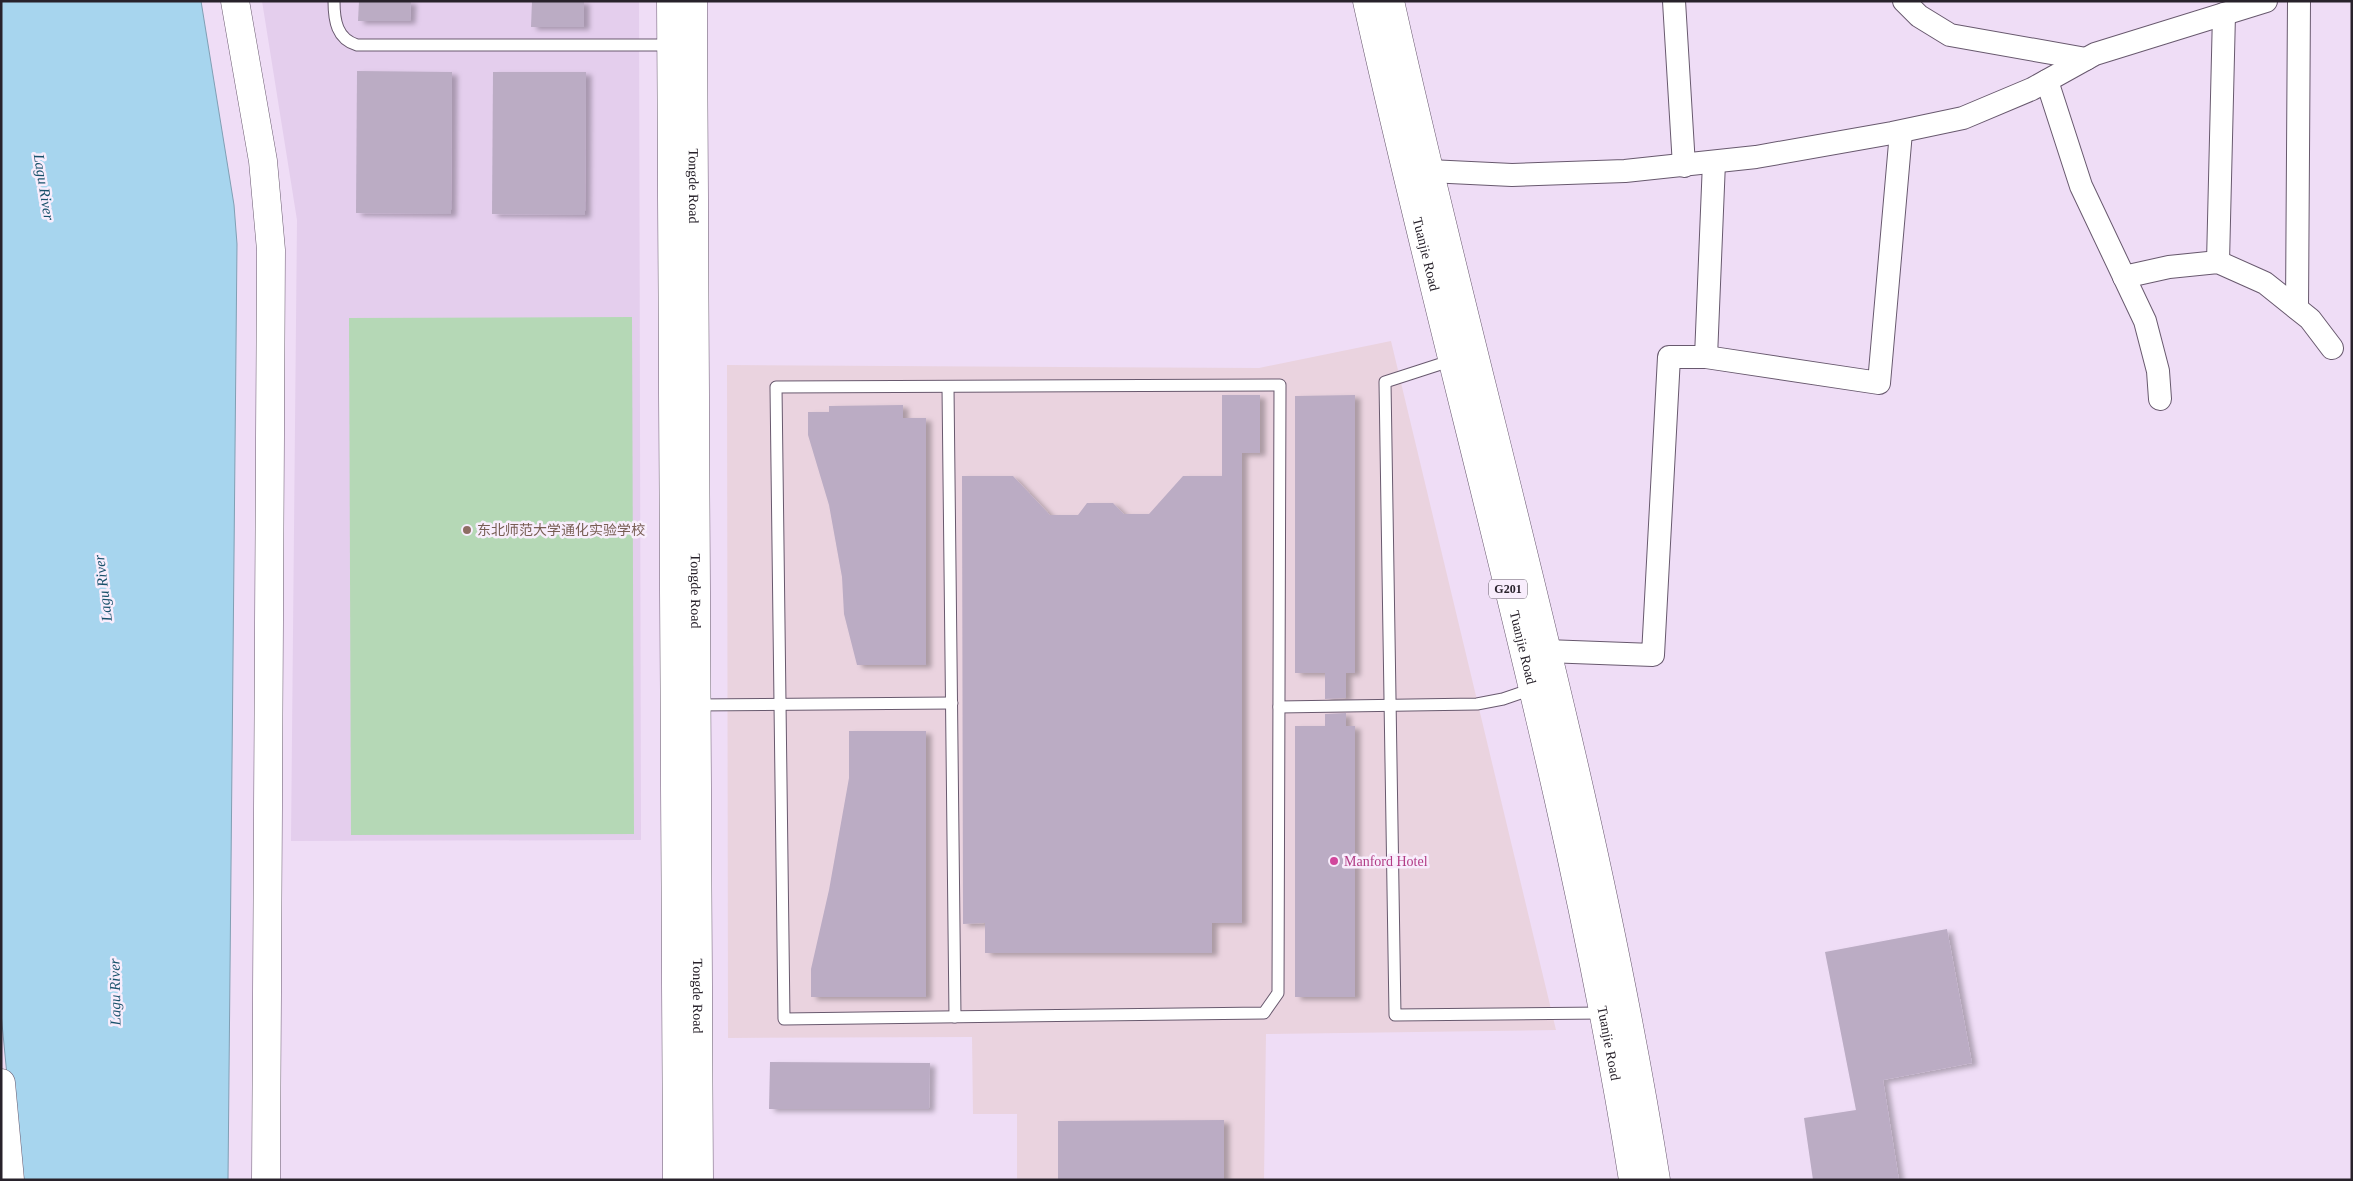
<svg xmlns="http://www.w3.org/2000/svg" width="2353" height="1181" viewBox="0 0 2353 1181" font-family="'Times New Roman','Noto Sans SC',serif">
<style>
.commercial{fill:#ead3df}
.built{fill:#e4ceed}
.green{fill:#b5d8b6}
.water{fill:#a7d5ee;stroke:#819fb4}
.building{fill:#bbacc4;filter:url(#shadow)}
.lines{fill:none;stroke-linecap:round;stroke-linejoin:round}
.lane-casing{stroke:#68596e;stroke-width:13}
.street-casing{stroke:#68596e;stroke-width:24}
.secondary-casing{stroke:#68596e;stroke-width:29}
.highway-casing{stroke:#68596e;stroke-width:29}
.lane{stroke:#fff;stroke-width:11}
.street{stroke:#fff;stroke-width:22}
.secondary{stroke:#fff;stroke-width:28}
.highway{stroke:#fff;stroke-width:28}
.education-dot{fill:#8d6e63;stroke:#f8edfc;stroke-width:2}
.hotel-dot{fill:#d1479c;stroke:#f8edfc;stroke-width:2}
.labels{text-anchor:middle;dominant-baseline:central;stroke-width:5;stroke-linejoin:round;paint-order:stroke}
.shield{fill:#f8edfc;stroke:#665f6a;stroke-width:1}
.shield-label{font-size:12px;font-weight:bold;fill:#28222b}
.street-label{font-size:14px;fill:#28222b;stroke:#f8edfc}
.education-label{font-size:14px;fill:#785e54;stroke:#f8edfc;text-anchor:start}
.hotel-label{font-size:14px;fill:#b23c85;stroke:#f8edfc;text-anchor:start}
.water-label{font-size:15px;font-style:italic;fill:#19516b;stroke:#f8edfc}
</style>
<defs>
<filter id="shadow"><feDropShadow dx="5.5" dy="3" stdDeviation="2.5" flood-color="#0004"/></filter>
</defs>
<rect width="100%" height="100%" fill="#efddf6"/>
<polygon class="commercial" points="1391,341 1556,1030 1266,1034 1264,1180 1017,1180 1017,1114 973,1114 972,1037 728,1038 727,365 1259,368"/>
<polygon class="built" points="262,1 639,1 641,840 291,841 297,220"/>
<polygon class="green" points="632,317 634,834 351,835 349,318"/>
<polygon class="water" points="1,1 201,1 234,205 237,244 228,1180 17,1180 1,1013"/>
<g class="building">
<polygon points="359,1 411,1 410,21 358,21"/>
<polygon points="532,1 584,1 584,27 531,27"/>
<polygon points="357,71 452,72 451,214 356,213"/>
<polygon points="493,72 586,72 585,215 492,214"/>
<polygon points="1222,395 1260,395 1260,453 1242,453 1242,923 1212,923 1212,953 985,953 985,923 963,924 962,476 1013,476 1050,515 1078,515 1087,503 1113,503 1124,514 1149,514 1183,476 1222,476"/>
<polygon points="1355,395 1355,673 1346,673 1346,698 1325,699 1325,673 1295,673 1295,396"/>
<polygon points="903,405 903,418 926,418 926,665 857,665 844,614 842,577 829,505 808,435 808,412 829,412 829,406"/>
<polygon points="1346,713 1346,726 1355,726 1355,997 1295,997 1295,726 1325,726 1325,714"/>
<polygon points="849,731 926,731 926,997 811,997 811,969 829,890 849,778"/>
<polygon points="1947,929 1972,1063 1883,1080 1899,1180 1813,1180 1804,1118 1856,1110 1825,952"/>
<polygon points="770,1062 930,1063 929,1109 769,1109"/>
<polygon points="1224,1120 1224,1180 1058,1180 1058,1121"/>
</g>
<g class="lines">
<g class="lane-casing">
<g id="lane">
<path d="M334,1C334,21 337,39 357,45H672"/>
<polyline points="1453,360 1385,382 1395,1015 1603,1013"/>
<polygon points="1280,385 1278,993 1264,1013 784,1019 776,387"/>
<polyline points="948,387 955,1017"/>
<polyline points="696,705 952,703"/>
<polyline points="1279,707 1477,704 1503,699 1532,689"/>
</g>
</g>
<g class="street-casing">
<g id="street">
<polyline points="1674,1 1684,166"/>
<polyline points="1904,1 1919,16 1950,35 2086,59"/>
<polyline points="2047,81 2081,186 2145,321 2158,371 2160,399"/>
<polyline points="1429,171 1512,175 1625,171 1756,157 1892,133 1963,118 2032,89 2095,54 2266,1"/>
<polyline points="2218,262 2224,14"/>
<polyline points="2124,277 2169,267 2218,262 2265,283 2310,319 2332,348"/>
<polyline points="2297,308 2299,1"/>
<polyline points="1706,357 1714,162"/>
<polyline points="1546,651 1653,655 1669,357 1706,357 1879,383 1901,132"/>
</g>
</g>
<g class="secondary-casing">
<g id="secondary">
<polyline points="235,1 263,161 271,250 266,1180"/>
<polyline points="671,1 677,1180"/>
<path id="s1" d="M693,1L699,1180"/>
</g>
</g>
<g class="highway-casing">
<g id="highway">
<path id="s2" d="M1367,1C1454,394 1570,782 1633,1180"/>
<path d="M1390,1C1477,394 1593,782 1656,1180"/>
<polyline points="1,1083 10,1180"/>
</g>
</g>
<use href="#lane" class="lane"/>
<use href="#street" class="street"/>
<use href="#secondary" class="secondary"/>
<use href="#highway" class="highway"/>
</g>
<circle class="education-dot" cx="467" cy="530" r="5"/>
<circle class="hotel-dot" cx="1334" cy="861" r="5"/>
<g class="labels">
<rect class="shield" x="1489" y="579.5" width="38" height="19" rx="4"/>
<g class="shield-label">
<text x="1508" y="589">G201</text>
</g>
<g class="street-label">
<text stroke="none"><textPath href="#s1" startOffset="185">Tongde Road</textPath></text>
<text stroke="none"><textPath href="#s2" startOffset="260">Tuanjie Road</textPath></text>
<text stroke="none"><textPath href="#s1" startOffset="590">Tongde Road</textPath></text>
<text stroke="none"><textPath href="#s2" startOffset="665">Tuanjie Road</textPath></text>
<text stroke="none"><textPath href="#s1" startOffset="995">Tongde Road</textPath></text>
<text stroke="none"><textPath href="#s2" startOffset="1070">Tuanjie Road</textPath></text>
</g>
<g class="education-label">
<text x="477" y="530">东北师范大学通化实验学校</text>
</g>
<g class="hotel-label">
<text x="1344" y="861">Manford Hotel</text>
</g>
<g class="water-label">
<text transform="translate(44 187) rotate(81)">Lagu River</text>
<text transform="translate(103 588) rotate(-97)">Lagu River</text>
<text transform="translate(115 992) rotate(-91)">Lagu River</text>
</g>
</g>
<rect width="2353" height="1181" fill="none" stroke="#28222b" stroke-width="5"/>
</svg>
